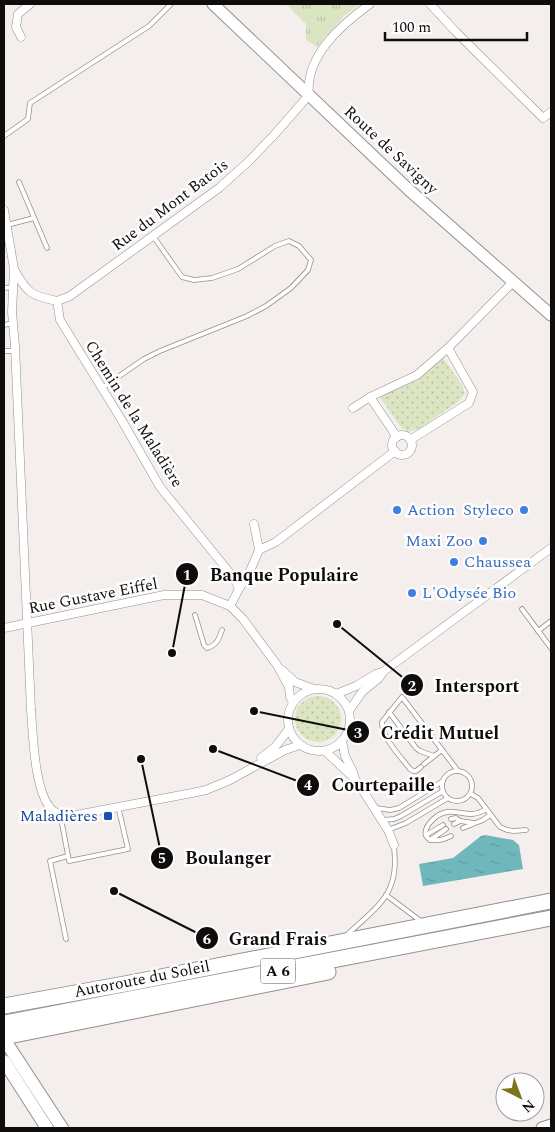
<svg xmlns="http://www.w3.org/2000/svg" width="555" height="1132" viewBox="0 0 555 1132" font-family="Spectral,serif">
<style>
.grass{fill:url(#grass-dots)}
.park{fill:url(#park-tufts)}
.water{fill:url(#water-ripples)}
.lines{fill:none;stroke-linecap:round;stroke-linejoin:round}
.service-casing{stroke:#938f8c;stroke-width:5.5}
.minor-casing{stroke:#938f8c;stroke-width:9}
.secondary-casing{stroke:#938f8c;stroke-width:13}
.primary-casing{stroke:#938f8c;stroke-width:14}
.motorway-casing{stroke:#938f8c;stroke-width:17}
.service{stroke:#fff;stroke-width:4}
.minor{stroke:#fff;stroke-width:8}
.secondary{stroke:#fff;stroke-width:11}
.primary{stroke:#fff;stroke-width:12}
.motorway{stroke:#fff;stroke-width:15}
.shop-dot{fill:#3f7fe0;stroke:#fefdfd;stroke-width:2}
.transit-dot{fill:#1a4fb4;stroke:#fefdfd;stroke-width:2}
.labels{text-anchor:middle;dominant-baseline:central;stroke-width:5;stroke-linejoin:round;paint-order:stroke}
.shield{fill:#fefdfd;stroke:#565554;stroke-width:1}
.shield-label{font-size:15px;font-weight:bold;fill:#0e0d0c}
.street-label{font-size:16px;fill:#0e0d0c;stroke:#fefdfd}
.shop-label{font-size:16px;fill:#366cbe;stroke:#fefdfd;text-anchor:start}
.transit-label{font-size:16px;fill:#164399;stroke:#fefdfd;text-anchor:end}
.leader{fill:none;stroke:#0e0d0c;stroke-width:2}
.callout-dot{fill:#0e0d0c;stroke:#fefdfd;stroke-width:2}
.mark-label{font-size:15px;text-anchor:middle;font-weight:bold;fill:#fff}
.callout-label{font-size:18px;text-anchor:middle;font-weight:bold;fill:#0e0d0c;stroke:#fefdfd;stroke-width:5;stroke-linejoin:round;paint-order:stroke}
</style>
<defs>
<pattern id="grass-dots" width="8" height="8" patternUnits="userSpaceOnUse" patternTransform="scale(1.25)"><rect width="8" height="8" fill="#dbe5c2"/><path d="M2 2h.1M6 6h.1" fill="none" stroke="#bbc3a6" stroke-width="1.8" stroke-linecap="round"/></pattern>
<pattern id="park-tufts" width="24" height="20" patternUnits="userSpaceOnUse" patternTransform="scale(1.25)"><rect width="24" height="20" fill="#dbe5c2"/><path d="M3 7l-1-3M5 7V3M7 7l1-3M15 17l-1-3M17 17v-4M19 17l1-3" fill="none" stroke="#bbc3a6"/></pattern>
<pattern id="water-ripples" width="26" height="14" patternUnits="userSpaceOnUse" patternTransform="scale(1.25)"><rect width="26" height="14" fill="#6fb7bd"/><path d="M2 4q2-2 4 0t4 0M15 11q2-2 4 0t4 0" fill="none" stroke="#5f9ca1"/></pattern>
</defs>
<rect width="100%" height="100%" fill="#f4efed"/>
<g class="grass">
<polygon points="443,358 462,385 465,394 458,402 419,429 408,432 400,426 379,396 418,380"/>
<circle cx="318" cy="719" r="23"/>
</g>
<polygon class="park" points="286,4 360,4 345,15 317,47 306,40 306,24"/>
<polygon class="water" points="485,835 513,840 519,845 523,869 423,886 419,864 453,858 481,836"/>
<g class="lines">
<g class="service-casing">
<g id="service">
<polyline points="4,136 28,119 30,103 149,26 171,4"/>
<polyline points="19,182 47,248"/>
<polyline points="7,225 34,218"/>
<polyline points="4,288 13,287"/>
<polyline points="4,325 13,323"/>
<polyline points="4,351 15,351"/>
<polyline points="102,388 144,359 160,351 247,316 266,306 291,288 308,270 311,260 299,246 289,241 275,246 238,269 212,278 194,280 182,277 153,236"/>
<polyline points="522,609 551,648"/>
<path d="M195,615L204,645L207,648C217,645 219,639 222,630"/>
<polyline points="538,631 551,621"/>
<polyline points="389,712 416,748 420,751 434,756"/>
<polyline points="424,764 442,750"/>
<path d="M421,767L416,771H413L410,769C401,757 381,737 382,722L402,697L458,771"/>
<circle cx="457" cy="786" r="15"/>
<polyline points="471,794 478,798 500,827 507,830 514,831 526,830"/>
<polyline points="376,808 390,810 399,808 443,781"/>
<polyline points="60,813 69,861 128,849 118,806"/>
<polyline points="451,819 456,818 460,821"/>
<polyline points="383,820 394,819 401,816 443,791"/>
<polyline points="454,824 460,821 474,823"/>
<polyline points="463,828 483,820 490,815"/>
<polyline points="388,830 406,823 448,798"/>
<polyline points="426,835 443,825"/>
<path d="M451,836C427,848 415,833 437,816C454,804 467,822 486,809"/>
<polyline points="430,840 446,829"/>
<polyline points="386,895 422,922"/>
<path d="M347,935C361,921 385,904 391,885C396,872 395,859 394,845"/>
<polyline points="66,939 50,861 68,856"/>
</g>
</g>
<g class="minor-casing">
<g id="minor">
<polyline points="430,4 456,32 543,118 551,112"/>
<polyline points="21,37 16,27 18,14 30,4"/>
<path d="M4,210L14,269L12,312L15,346L31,710C33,733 34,799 55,812C60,814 66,815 71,816L192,793L206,790L230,780L285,750L300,745"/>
<path d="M15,271C27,293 32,296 57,301L60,320L121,419L160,487L234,578L239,589L230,606"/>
<path d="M57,301L70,296L219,188L248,162L275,134L309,95C305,56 341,25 370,4"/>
<polyline points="370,397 397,437"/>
<polyline points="353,408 370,397 417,375 448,348"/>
<circle cx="402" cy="445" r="10"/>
<polyline points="410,440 469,403 473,392 448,348 513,282"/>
<polyline points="254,524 259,550"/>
<polyline points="239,589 250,571 259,550 276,542 395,451"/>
<polyline points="4,628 164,595 202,595 230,606 243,619 277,665 289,687 290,697 293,702"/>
<polyline points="282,670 295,682 314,689"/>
<circle cx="319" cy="720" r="31"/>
<polyline points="336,694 356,686 376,674 382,672"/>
<polyline points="349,711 362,692 379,678 384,671 551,548"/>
<polyline points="342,741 345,756 353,772 355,779"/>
<polyline points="325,751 355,779 360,786 388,830 394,845"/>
<polyline points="261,758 275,747 289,729"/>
</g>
</g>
<g class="secondary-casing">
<g id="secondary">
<polyline points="213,4 409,190 551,315"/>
<polyline points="542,1128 551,1125"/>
</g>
</g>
<g class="primary-casing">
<g id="primary">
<polyline points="4,1039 62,1128"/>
<polyline points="4,1061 47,1128"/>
</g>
</g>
<g class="motorway-casing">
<g id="motorway">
<polyline points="4,1006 130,983 551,901"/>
<polyline points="4,1023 551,918"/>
<polyline points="4,1037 328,972"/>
</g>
</g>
<use href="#service" class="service"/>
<use href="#minor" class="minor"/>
<use href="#secondary" class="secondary"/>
<use href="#primary" class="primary"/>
<use href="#motorway" class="motorway"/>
</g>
<g class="shop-dot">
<circle cx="397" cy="510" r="5"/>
<circle cx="524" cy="510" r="5"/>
<circle cx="483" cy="541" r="5"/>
<circle cx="454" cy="562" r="5"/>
<circle cx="412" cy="593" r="5"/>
</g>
<rect class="transit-dot" x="103" y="811" width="10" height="10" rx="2.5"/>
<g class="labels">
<rect class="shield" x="260.5" y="958.5" width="35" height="25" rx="4"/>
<g class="shield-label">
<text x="278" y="971">A 6</text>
</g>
<g class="street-label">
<text transform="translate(391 150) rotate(43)">Route de Savigny</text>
<text transform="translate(170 205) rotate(-37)">Rue du Mont Batois</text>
<text transform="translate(134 414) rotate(58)">Chemin de la Maladière</text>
<text transform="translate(93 596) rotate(-11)">Rue Gustave Eiffel</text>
<text transform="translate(142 979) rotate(-11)">Autoroute du Soleil</text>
</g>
<g class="shop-label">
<text x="407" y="510">Action</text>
<text x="514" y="510" text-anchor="end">Styleco</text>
<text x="473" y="541" text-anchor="end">Maxi Zoo</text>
<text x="464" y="562">Chaussea</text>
<text x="422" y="593">L'Odysée Bio</text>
</g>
<g class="transit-label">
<text x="98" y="816">Maladières</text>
</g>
</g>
<path class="leader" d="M172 653L187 574M337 624L412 685M254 711L358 732M213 749L308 785M141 759L162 858M114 891L207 938"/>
<g class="callout-dot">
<circle cx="172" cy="653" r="5"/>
<circle cx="337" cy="624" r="5"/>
<circle cx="254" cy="711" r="5"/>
<circle cx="213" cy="749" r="5"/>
<circle cx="141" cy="759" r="5"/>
<circle cx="114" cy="891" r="5"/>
<circle cx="187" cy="574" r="12"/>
<circle cx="412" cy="685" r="12"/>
<circle cx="358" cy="732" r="12"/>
<circle cx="308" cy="785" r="12"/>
<circle cx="162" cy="858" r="12"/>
<circle cx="207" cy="938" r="12"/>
</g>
<g class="mark-label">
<text x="187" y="580">1</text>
<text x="412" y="691">2</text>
<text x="358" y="738">3</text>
<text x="308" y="790">4</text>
<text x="162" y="863">5</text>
<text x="207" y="944">6</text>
</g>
<g class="callout-label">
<text x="284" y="581">Banque Populaire</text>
<text x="477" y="692">Intersport</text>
<text x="440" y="739">Crédit Mutuel</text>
<text x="383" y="791">Courtepaille</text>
<text x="228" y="864">Boulanger</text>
<text x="278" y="945">Grand Frais</text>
</g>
<rect width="555" height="1132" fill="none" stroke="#0e0d0c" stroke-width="10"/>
<g transform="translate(520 1097) rotate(138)"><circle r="24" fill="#fefdfd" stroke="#9e9d9d"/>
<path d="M0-4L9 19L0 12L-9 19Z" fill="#79761c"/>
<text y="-8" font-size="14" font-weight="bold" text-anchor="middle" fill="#0e0d0c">N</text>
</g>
<path d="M385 32v8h142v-8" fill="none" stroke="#0e0d0c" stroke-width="2.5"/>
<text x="392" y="32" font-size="15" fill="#0e0d0c" stroke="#fefdfd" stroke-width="4" paint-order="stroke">100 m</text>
</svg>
